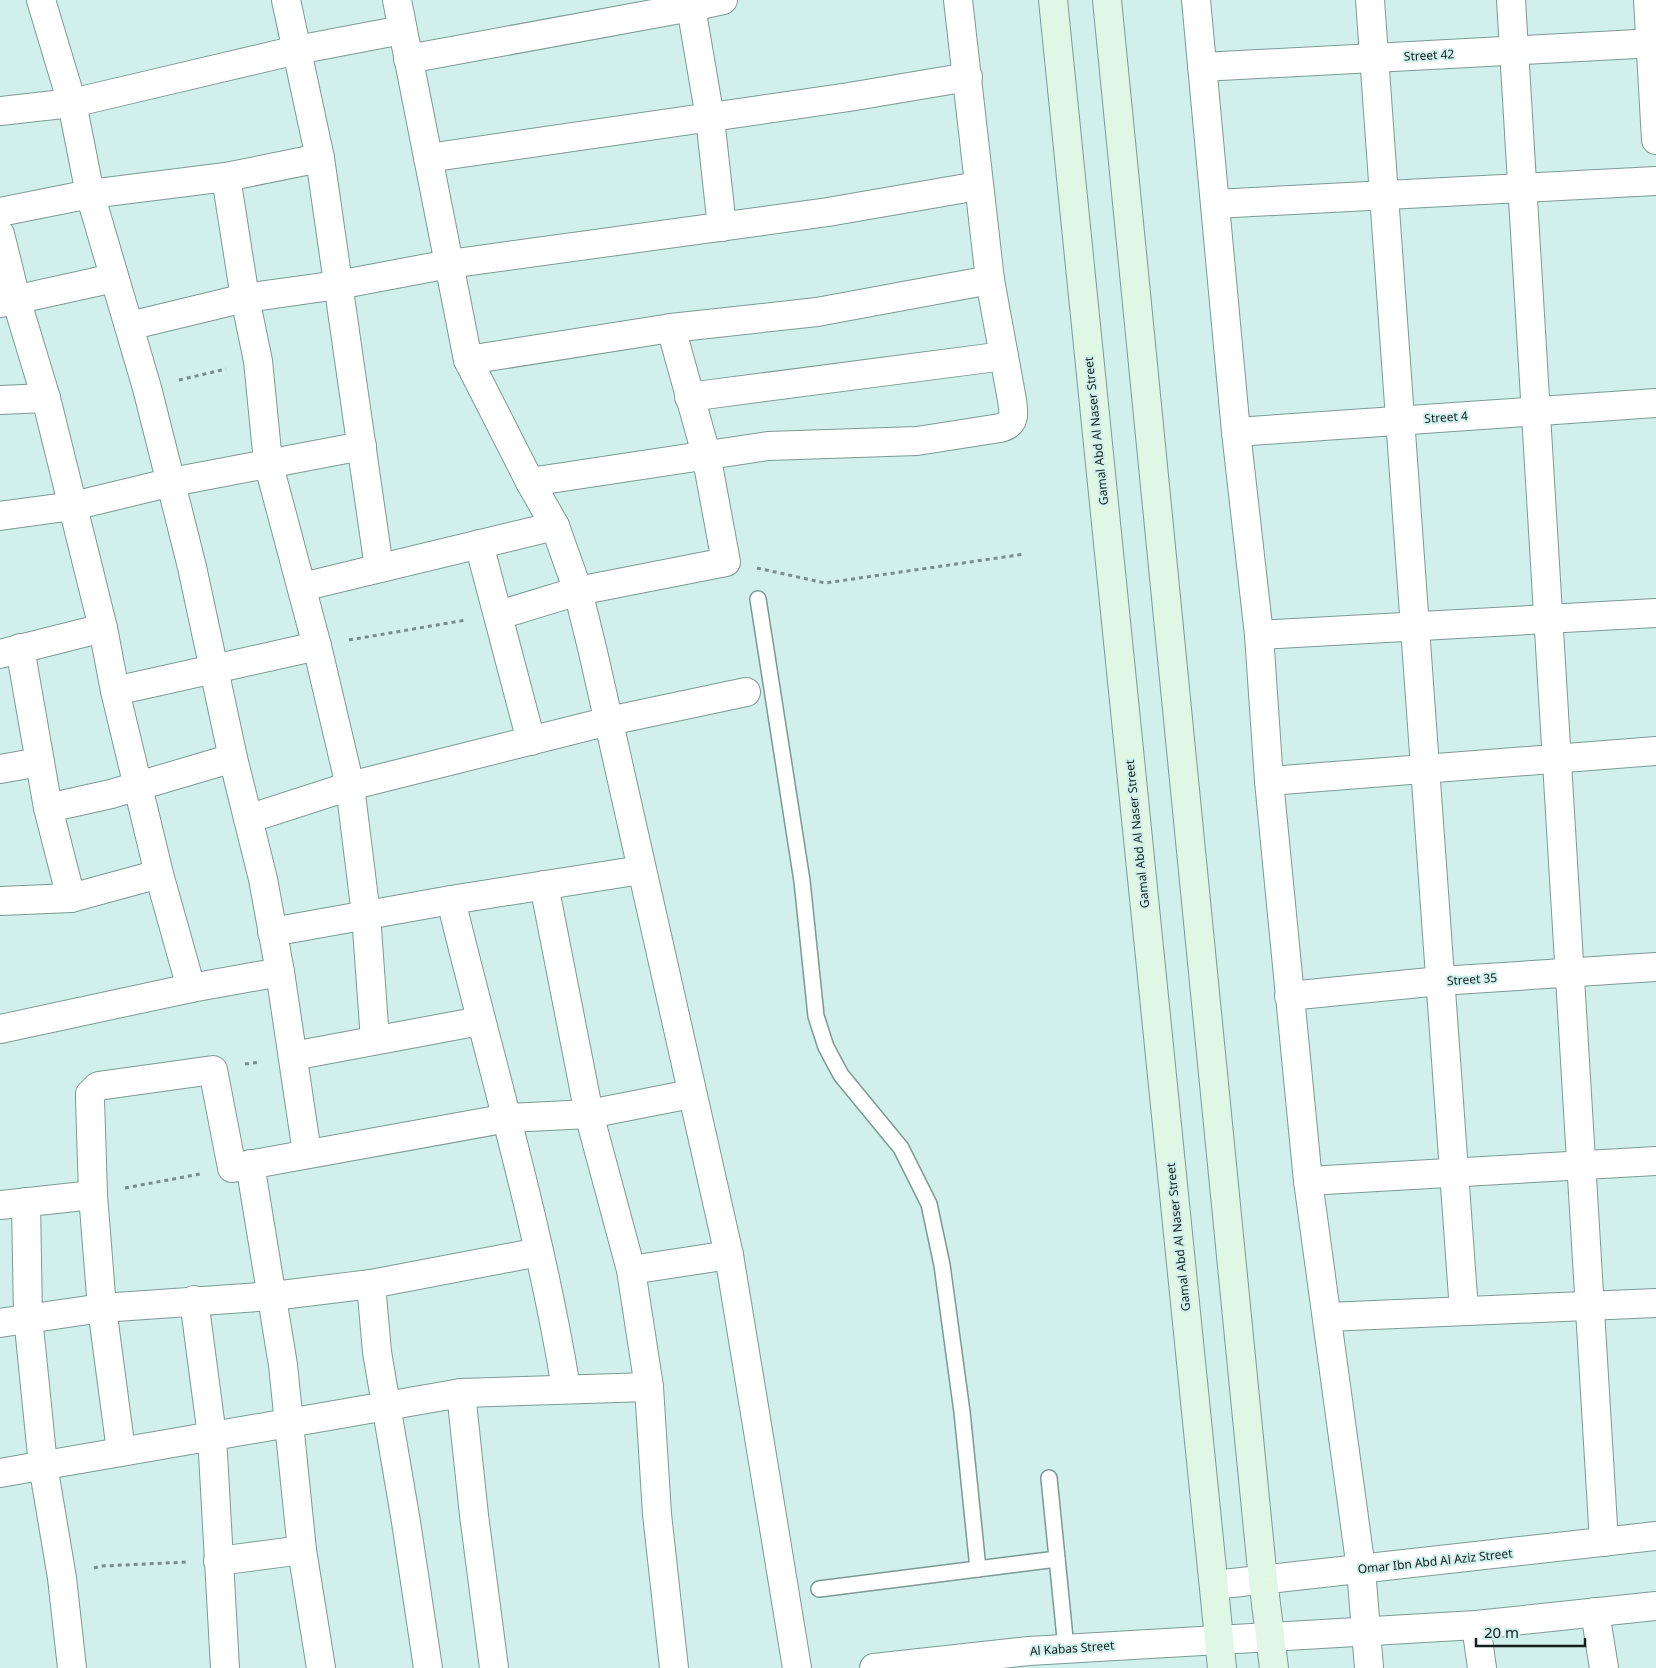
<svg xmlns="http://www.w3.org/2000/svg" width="1656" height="1668" viewBox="0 0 1656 1668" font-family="'Noto Sans',sans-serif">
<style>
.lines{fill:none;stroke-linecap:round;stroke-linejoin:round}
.lane-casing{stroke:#7c9a95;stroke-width:18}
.street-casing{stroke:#7c9a95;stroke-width:30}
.secondary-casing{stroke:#7c9a95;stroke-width:30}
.path{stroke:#788e8a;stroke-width:3;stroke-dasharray:4 4;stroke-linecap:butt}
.lane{stroke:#fff;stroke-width:15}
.street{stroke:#fff;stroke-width:28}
.secondary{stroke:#e0f7e6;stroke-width:28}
.labels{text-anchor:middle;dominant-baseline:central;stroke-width:4;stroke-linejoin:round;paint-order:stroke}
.street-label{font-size:12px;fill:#131f1d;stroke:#d1f0eb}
</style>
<rect width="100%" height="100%" fill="#d1f0eb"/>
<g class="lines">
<g class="lane-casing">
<g id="lane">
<polyline points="758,599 802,881 816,1016 826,1047 841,1075 901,1148 929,1204 942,1265 962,1412 978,1569"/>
<polyline points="1049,1478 1066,1648"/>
<polyline points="819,1589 1057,1559"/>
</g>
</g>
<g class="street-casing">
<g id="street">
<polyline points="41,0 72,103 90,194 147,388 192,567 233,758 263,879 280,972 307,1153"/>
<polyline points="286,0 320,158 379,568"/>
<polyline points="397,0 468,360 530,482 555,526 578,591 593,652 729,1255 797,1668"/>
<polyline points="1196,0 1236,432 1259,635 1269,781 1308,1181 1361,1569 1369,1668"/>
<polyline points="1370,0 1464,1311"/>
<polyline points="1511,0 1604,1542"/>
<polyline points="1648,0 1656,140"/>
<polyline points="408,59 691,7"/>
<polyline points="1202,67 1656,43"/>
<polyline points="0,111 72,103 297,50 402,30"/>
<polyline points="428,158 849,97 968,77"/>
<polyline points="226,177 245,298 258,361 268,462 317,646 350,786 366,915 375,1040"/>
<polyline points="1215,204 1656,181"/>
<polyline points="0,212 90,194 226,177 320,158"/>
<polyline points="722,227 710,118 691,7 723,0"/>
<polyline points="0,234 16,299 46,398 103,628 115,691 159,874 191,988"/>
<polyline points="0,303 114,278"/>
<polyline points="129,326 245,298 338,285 449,264 828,212 978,186"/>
<polyline points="468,360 671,328 817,312 990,280"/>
<polyline points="689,397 1004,356"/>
<polyline points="0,400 46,398"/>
<polyline points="1236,432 1656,403"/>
<path d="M530,482L768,446L917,441L1000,428C1016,424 1014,414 1012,400L990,280L958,0"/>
<polyline points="0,516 73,506 172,482 362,446"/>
<polyline points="479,544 531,741"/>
<polyline points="302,587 555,526"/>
<polyline points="499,615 578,591 726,562 706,454 671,328"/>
<polyline points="1259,635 1656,613"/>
<polyline points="20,648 48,808 71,898"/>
<polyline points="0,654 103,628"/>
<polyline points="115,691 317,646"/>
<polyline points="0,769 40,762"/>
<polyline points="1269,781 1656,751"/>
<polyline points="48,808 111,794 233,758"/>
<polyline points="248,819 350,786 609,721 746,692"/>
<polyline points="544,885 589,1114 631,1270 649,1387 657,1514 674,1668"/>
<path d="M451,900C490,1062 539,1223 566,1388"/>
<polyline points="0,901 71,898 159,874"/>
<polyline points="272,932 451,900 641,870"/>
<polyline points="1289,996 1440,981 1656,967"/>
<polyline points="0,1029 191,988 280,972"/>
<polyline points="293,1056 480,1021"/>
<polyline points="250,1164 283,1365 302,1550 321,1668"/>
<polyline points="1308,1181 1656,1161"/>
<polyline points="26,1202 28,1317 43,1465 62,1578 72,1668"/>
<polyline points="0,1205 93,1195"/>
<polyline points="631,1270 729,1255"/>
<polyline points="371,1284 377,1352 406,1522 428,1668"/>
<polyline points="194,1300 212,1436 225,1668"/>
<polyline points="1327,1317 1656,1303"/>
<polyline points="0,1323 102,1308 273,1296 371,1284 539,1252"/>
<polyline points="461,1393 474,1515 494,1668"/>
<polyline points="121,1451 102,1308 93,1195 90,1099 90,1094 98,1086 213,1070 232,1168 508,1118 589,1114 691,1094"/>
<polyline points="0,1473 461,1393 649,1387"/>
<polyline points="218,1561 302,1550"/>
<polyline points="1214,1585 1656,1536"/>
<polyline points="1595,1612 1604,1668"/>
<polyline points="1476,1625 1482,1668"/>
<polyline points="874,1668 1029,1651 1476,1625 1656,1606"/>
</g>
</g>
<g class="secondary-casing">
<g id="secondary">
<polyline points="1053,0 1222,1668"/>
<polyline points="1107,0 1263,1580 1274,1668"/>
</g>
</g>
<g class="path">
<polyline points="179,380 226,369"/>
<polyline points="757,568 825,583 1025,554"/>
<polyline points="349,640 466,620"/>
<polyline points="245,1064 261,1062"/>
<polyline points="125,1188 200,1174"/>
<polyline points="94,1568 102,1566 187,1562"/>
</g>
<use href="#lane" class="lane"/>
<use href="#street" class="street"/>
<use href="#secondary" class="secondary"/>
</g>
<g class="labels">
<g class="street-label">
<text transform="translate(1429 55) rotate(-3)">Street 42</text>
<text transform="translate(1446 417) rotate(-4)">Street 4</text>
<text transform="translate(1096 431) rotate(-96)">Gamal Abd Al Naser Street</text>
<text transform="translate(1137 834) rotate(-96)">Gamal Abd Al Naser Street</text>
<text transform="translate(1472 979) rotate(-4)">Street 35</text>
<text transform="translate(1178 1237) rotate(-96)">Gamal Abd Al Naser Street</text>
<text transform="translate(1435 1561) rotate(-6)">Omar Ibn Abd Al Aziz Street</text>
<text transform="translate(1072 1648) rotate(-4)">Al Kabas Street</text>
</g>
</g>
<path d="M1476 1638v8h109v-8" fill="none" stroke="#131f1d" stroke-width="2.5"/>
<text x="1484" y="1638" font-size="15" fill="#131f1d" stroke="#d1f0eb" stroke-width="4" paint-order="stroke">20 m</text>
</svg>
